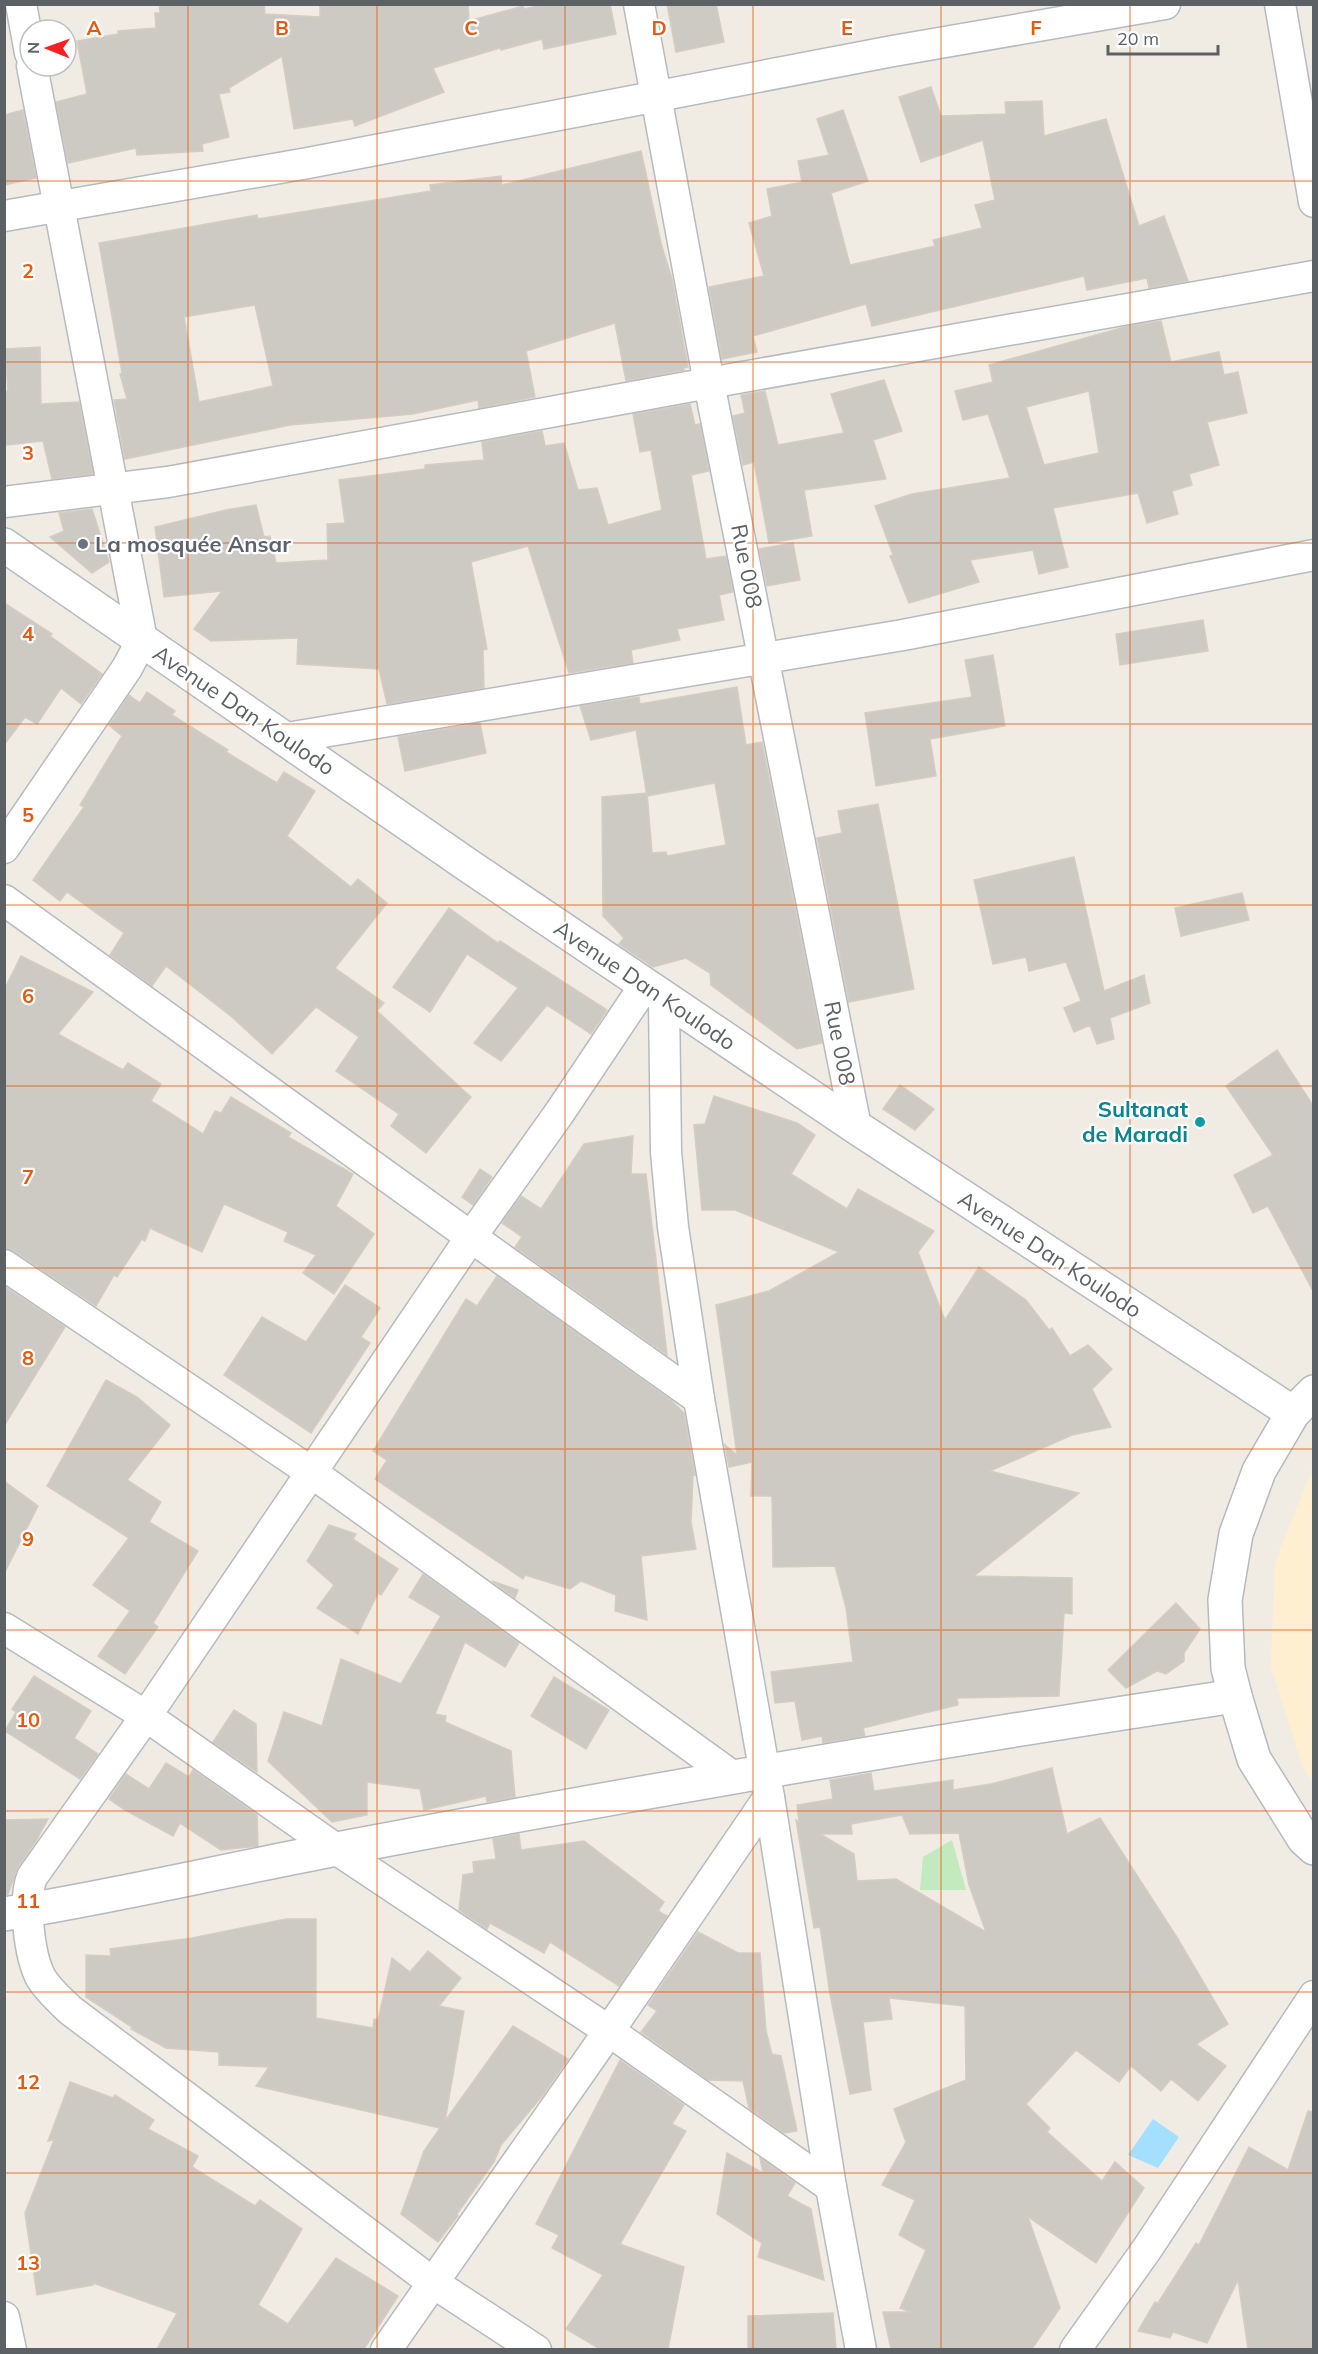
<svg xmlns="http://www.w3.org/2000/svg" width="1318" height="2354" viewBox="0 0 1318 2354" font-family="Mulish,sans-serif">
<style>
.green{fill:#c2eabe}
.sand{fill:#feefd1}
.water{fill:#a5dfff}
.building{fill:#cdc9c3;stroke:#d5cdc1;stroke-width:1.5;fill-rule:evenodd}
.lines{fill:none;stroke-linecap:round;stroke-linejoin:round}
.street-casing{stroke:#b6bbbf;stroke-width:33}
.secondary-casing{stroke:#b5babf;stroke-width:36}
.street{stroke:#fff;stroke-width:30}
.secondary{stroke:#fff;stroke-width:33}
.grid{fill:none;stroke:#e8590c;stroke-width:1.5;stroke-opacity:0.55}
.worship-dot{fill:#6b7280;stroke:#fff;stroke-width:2}
.culture-dot{fill:#0f9aa8;stroke:#fff;stroke-width:2}
.labels{text-anchor:middle;dominant-baseline:central;stroke-width:4.5;stroke-linejoin:round;paint-order:stroke}
.worship-label{font-size:22px;font-weight:bold;fill:#5b616d;stroke:#fff;text-anchor:start}
.street-label{font-size:22px;fill:#5c6166;stroke:#fff}
.culture-label{font-size:22px;font-weight:bold;fill:#0d838f;stroke:#fff;text-anchor:end}
.grid-label{font-size:20px;text-anchor:middle;font-weight:bold;fill:#e8590c;stroke:#fff;stroke-width:4.5;stroke-linejoin:round;paint-order:stroke}
</style>
<rect width="100%" height="100%" fill="#f0ece4"/>
<polygon class="green" points="952,1840 966,1890 920,1890 923,1857"/>
<polygon class="sand" points="1313,1467 1313,1782 1303,1768 1271,1667 1275,1562"/>
<polygon class="water" points="1153,2119 1179,2137 1158,2168 1128,2155"/>
<g class="building">
<polygon points="159,4 264,4 265,14 320,17 320,4 468,4 469,21 523,6 524,9 547,4 610,4 616,34 544,49 542,39 501,50 500,48 433,68 444,92 355,126 353,119 294,129 282,56 229,88 230,92 219,94 229,137 202,144 203,151 137,155 136,148 68,163 56,102 87,94 77,41 118,34 118,31 156,28 155,13 160,13"/>
<polygon points="667,4 716,4 724,42 676,52"/>
<polygon points="931,87 941,116 1006,114 1005,102 1042,101 1044,136 1106,119 1139,226 1164,216 1188,281 1149,288 1147,278 1087,290 1084,276 872,326 866,304 753,336 757,352 722,359 709,287 764,276 749,223 772,216 767,189 802,182 798,161 829,155 817,119 843,110 868,181 831,193 850,265 935,246 933,240 982,228 975,205 995,200 983,140 921,162 899,97"/>
<polygon points="23,110 36,178 4,185 4,115"/>
<path d="M641,151L661,243L672,279L688,367L683,368L684,370L626,381L615,323L526,351L535,397L479,408L478,400L413,414L290,425L125,459L114,400L127,399L120,374L122,373L99,243L257,215L258,219L431,191L430,185L501,176L502,185ZM255,305L273,386L199,402L184,317Z"/>
<path d="M1161,321L1171,362L1219,352L1224,375L1238,372L1247,413L1207,422L1219,465L1189,474L1192,485L1172,491L1178,514L1147,523L1138,493L1053,508L1068,567L1039,574L1033,550L970,560L979,582L909,603L890,556L893,555L875,506L912,494L1010,478L988,414L963,420L955,391L993,382L989,365L1128,326ZM1089,391L1099,453L1044,465L1026,407Z"/>
<polygon points="40,347 41,404 79,402 93,474 52,479 43,441 7,445 4,418 4,391 8,391 5,349"/>
<polygon points="884,380 902,431 873,440 886,479 804,490 812,536 769,543 754,462 743,465 733,416 745,413 741,395 765,391 778,445 844,433 831,394"/>
<polygon points="690,404 695,425 700,424 709,471 691,475 706,559 726,556 733,592 719,595 724,620 677,629 680,640 631,650 633,663 569,673 528,546 471,562 487,649 483,650 484,688 387,704 379,669 297,664 298,638 211,641 194,629 222,591 164,597 155,527 226,510 256,505 264,537 270,536 276,563 328,560 327,524 345,523 339,480 425,469 425,465 484,460 482,442 542,431 545,446 564,443 578,490 597,488 608,525 662,510 651,450 640,452 633,414"/>
<polygon points="92,509 109,562 92,573 50,537 64,531 59,513"/>
<polygon points="793,543 800,580 767,586 759,549"/>
<polygon points="4,603 52,634 50,636 102,674 81,704 61,688 37,724 25,717 4,745"/>
<polygon points="1203,620 1208,651 1120,665 1116,634"/>
<polygon points="993,655 1005,726 930,739 936,776 876,786 865,713 972,697 965,660"/>
<polygon points="737,687 746,745 762,742 822,1043 797,1049 711,985 710,973 686,958 653,967 619,944 624,938 603,916 602,797 647,793 652,853 666,852 667,856 726,845 715,783 647,796 636,730 591,740 580,706 639,697 640,704"/>
<polygon points="147,692 175,711 172,715 228,750 226,752 277,783 284,772 315,791 287,836 351,887 358,879 387,903 335,968 384,1003 377,1011 471,1097 426,1153 391,1126 399,1114 336,1071 359,1037 316,1007 272,1054 232,1017 166,966 152,986 110,955 124,933 67,892 60,901 33,880 84,807 80,805 122,736 109,725 129,695 140,703"/>
<polygon points="480,723 486,753 405,771 398,737"/>
<polygon points="878,804 914,989 849,1002 817,838 842,833 838,811"/>
<polygon points="1074,857 1104,991 1144,975 1150,1003 1110,1018 1114,1039 1097,1044 1090,1025 1074,1032 1064,1008 1081,1001 1066,962 1029,971 1026,957 993,964 974,880"/>
<polygon points="1242,893 1249,920 1181,936 1175,908"/>
<polygon points="449,908 498,943 500,941 607,1010 591,1034 547,1005 501,1061 474,1043 518,988 467,954 430,1012 393,987"/>
<polygon points="21,956 93,992 58,1034 123,1070 128,1063 161,1084 151,1101 203,1134 215,1111 221,1113 231,1097 291,1133 288,1137 353,1174 336,1206 374,1234 334,1294 303,1273 316,1255 284,1241 288,1232 224,1204 202,1252 150,1228 145,1241 142,1239 117,1277 114,1275 96,1306 14,1251 4,1248 4,990"/>
<polygon points="1277,1050 1314,1107 1314,1293 1268,1206 1253,1213 1234,1175 1273,1155 1226,1086"/>
<polygon points="900,1085 934,1109 915,1130 883,1109"/>
<polygon points="714,1096 797,1123 815,1135 791,1174 847,1209 858,1189 934,1231 918,1252 945,1320 979,1267 1026,1300 1049,1330 1052,1328 1070,1356 1088,1345 1112,1369 1092,1389 1111,1427 1072,1435 990,1471 1079,1493 974,1576 1072,1578 1072,1614 1064,1613 1059,1696 957,1698 958,1705 863,1728 865,1736 823,1743 822,1736 802,1740 795,1701 775,1703 771,1672 853,1662 846,1608 835,1566 773,1567 772,1496 751,1496 752,1462 729,1467 725,1445 737,1455 716,1305 769,1291 839,1252 735,1210 702,1210 694,1125 705,1124"/>
<polygon points="633,1136 631,1174 646,1174 667,1355 515,1247 522,1237 502,1223 521,1196 541,1209 584,1144"/>
<polygon points="480,1169 492,1177 473,1205 462,1197"/>
<polygon points="497,1276 672,1401 684,1413 695,1475 693,1476 691,1522 696,1549 641,1556 647,1620 615,1611 616,1595 581,1581 570,1589 525,1575 523,1579 375,1479 387,1460 373,1451 466,1299 477,1306"/>
<polygon points="345,1285 380,1308 361,1337 370,1343 311,1433 224,1375 262,1317 306,1342"/>
<polygon points="4,1286 65,1327 4,1426"/>
<polygon points="106,1380 137,1397 170,1425 127,1480 161,1502 149,1522 198,1551 153,1623 158,1627 125,1674 98,1656 130,1611 93,1585 129,1538 47,1486"/>
<polygon points="4,1481 38,1506 4,1574"/>
<polygon points="329,1525 356,1534 353,1539 398,1569 381,1595 378,1593 358,1634 317,1608 334,1585 307,1561"/>
<polygon points="423,1574 519,1643 505,1667 465,1642 435,1714 446,1716 445,1722 511,1751 515,1797 487,1802 486,1796 424,1810 420,1789 367,1782 367,1815 332,1822 268,1761 284,1712 322,1726 341,1659 401,1684 441,1616 409,1597"/>
<polygon points="492,1581 518,1590 515,1598"/>
<polygon points="1176,1603 1200,1629 1184,1653 1184,1661 1166,1674 1157,1671 1126,1688 1108,1670"/>
<polygon points="34,1676 91,1711 74,1738 98,1754 80,1779 5,1731 16,1712 12,1709"/>
<polygon points="554,1677 609,1710 586,1749 531,1716"/>
<polygon points="234,1710 256,1724 257,1772 213,1742"/>
<polygon points="166,1763 189,1777 193,1770 257,1815 258,1846 221,1850 180,1823 173,1836 125,1810 109,1799 126,1774 149,1789"/>
<path d="M1052,1768L1067,1834L1100,1818L1178,1939L1228,2024L1196,2044L1226,2066L1198,2101L1171,2079L1161,2091L1131,2066L1119,2082L1076,2050L1026,2104L1050,2128L1047,2132L1102,2181L1115,2162L1144,2188L1096,2263L1028,2217L1060,2308L1032,2349H891L883,2312H911L900,2308L926,2250L899,2235L915,2200L882,2185L906,2142L894,2109L966,2080L965,2006L889,1998L892,2019L863,2022L871,2090L850,2094L830,1994L820,1927L814,1928L796,1820L799,1822L797,1805L833,1799L830,1780L871,1773L874,1791L953,1780V1790L991,1784ZM902,1815L910,1834L959,1833L969,1885L986,1932L896,1879L857,1881L854,1854L820,1834H852L851,1824Z"/>
<polygon points="48,1819 36,1841 18,1867 8,1894 4,1895 4,1820"/>
<polygon points="519,1834 521,1850 584,1841 664,1902 658,1911 667,1916 619,1986 550,1942 544,1953 490,1923 487,1929 459,1910 463,1875 474,1873 473,1862 496,1859 493,1839"/>
<polygon points="286,1919 316,1919 316,2018 373,2028 374,2019 378,2020 392,1958 410,1972 428,1951 461,1978 439,2006 464,2011 445,2121 513,2026 568,2059 543,2095 501,2145 494,2162 457,2214 458,2216 438,2242 401,2214 424,2151 440,2128 256,2086 269,2067 219,2065 219,2052 166,2048 131,2029 132,2027 86,1997 86,1955 111,1956 110,1949 192,1938"/>
<polygon points="698,1932 738,1953 760,1953 766,2031 772,2054 781,2056 797,2131 784,2133 749,2108 743,2081 708,2080 641,2032 657,2011 648,2005"/>
<polygon points="620,2060 684,2105 672,2124 686,2131 620,2244 684,2267 668,2349 600,2349 566,2329 603,2275 552,2248 559,2235 536,2224"/>
<polygon points="70,2082 113,2098 115,2095 154,2120 148,2129 198,2156 192,2167 255,2206 260,2200 302,2229 258,2305 288,2324 336,2258 398,2296 364,2349 157,2349 177,2313 93,2283 93,2285 37,2295 25,2213 54,2140 48,2141"/>
<polygon points="1308,2111 1314,2112 1314,2349 1248,2349 1238,2280 1207,2343 1173,2332 1170,2338 1138,2331 1155,2302 1158,2303 1196,2243 1199,2245 1249,2147 1288,2170"/>
<polygon points="727,2153 763,2173 760,2158 795,2183 787,2196 811,2209 824,2280 758,2257 762,2243 717,2214"/>
<polygon points="833,2313 836,2349 748,2349 748,2316"/>
</g>
<g class="lines">
<g class="street-casing">
<g id="street">
<polyline points="21,4 30,53"/>
<polyline points="639,4 709,383 856,1127"/>
<polyline points="1280,4 1314,202"/>
<polyline points="4,216 308,163 893,51 1165,4"/>
<polyline points="4,502 168,482 709,383 1314,276"/>
<polyline points="287,738 903,635 1314,555"/>
<polyline points="4,848 127,668 142,640 32,66"/>
<polyline points="4,900 471,1237 699,1399"/>
<polyline points="664,998 666,1152 673,1227 699,1399 769,1797 831,2187 861,2350"/>
<polyline points="4,1265 311,1472 732,1776"/>
<polyline points="4,1628 146,1716 336,1849 609,2031 831,2187"/>
<polyline points="4,2317 11,2350"/>
<polyline points="386,2350 609,2031 769,1797"/>
<path d="M536,2350L432,2282L70,2010C60,2000 48,1990 41,1978C29,1956 23,1900 32,1877L146,1716L471,1237L560,1112L645,985"/>
<polyline points="1075,2350 1147,2249 1314,1996"/>
</g>
</g>
<g class="secondary-casing">
<g id="secondary">
<polyline points="4,545 472,868 856,1127 1293,1413"/>
<polyline points="1314,1392 1293,1413 1259,1471 1236,1534 1225,1600 1228,1668 1235,1696 1254,1759 1304,1839 1314,1848"/>
<path d="M4,1914C116,1896 226,1870 337,1849C636,1792 934,1741 1235,1696"/>
</g>
</g>
<use href="#street" class="street"/>
<use href="#secondary" class="secondary"/>
</g>
<path class="grid" d="M188,4V2350M377,4V2350M565,4V2350M753,4V2350M941,4V2350M1130,4V2350M4,181H1314M4,362H1314M4,543H1314M4,724H1314M4,905H1314M4,1086H1314M4,1268H1314M4,1449H1314M4,1630H1314M4,1811H1314M4,1992H1314M4,2173H1314"/>
<circle class="worship-dot" cx="83" cy="544" r="6"/>
<circle class="culture-dot" cx="1200" cy="1122" r="6"/>
<g class="labels">
<g class="worship-label">
<text x="95" y="544">La mosquée Ansar</text>
</g>
<g class="street-label">
<text transform="translate(747 566) rotate(79)">Rue 008</text>
<text transform="translate(244 710) rotate(34)">Avenue Dan Koulodo</text>
<text transform="translate(645 985) rotate(34)">Avenue Dan Koulodo</text>
<text transform="translate(840 1043) rotate(79)">Rue 008</text>
<text transform="translate(1050 1254) rotate(33)">Avenue Dan Koulodo</text>
</g>
<g class="culture-label">
<text x="1188" y="1109">Sultanat<tspan x="1188" dy="25">de Maradi</tspan></text>
</g>
</g>
<g class="grid-label">
<text x="94" y="35">A</text>
<text x="282" y="35">B</text>
<text x="471" y="35">C</text>
<text x="659" y="35">D</text>
<text x="847" y="35">E</text>
<text x="1036" y="35">F</text>
<text x="28" y="278">2</text>
<text x="28" y="460">3</text>
<text x="28" y="641">4</text>
<text x="28" y="822">5</text>
<text x="28" y="1003">6</text>
<text x="28" y="1184">7</text>
<text x="28" y="1365">8</text>
<text x="28" y="1546">9</text>
<text x="28" y="1727">10</text>
<text x="28" y="1908">11</text>
<text x="28" y="2089">12</text>
<text x="28" y="2270">13</text>
</g>
<rect width="1318" height="2354" fill="none" stroke="#5c6166" stroke-width="12"/>
<g transform="translate(48 48) rotate(271)"><circle r="28" fill="#ffffff" stroke="#bec0c2" stroke-width="1.5"/>
<path d="M0-4.5L10 22L0 15L-10 22Z" fill="#fa2021"/>
<text y="-9" font-size="16" font-weight="bold" text-anchor="middle" fill="#5c6166">N</text>
</g>
<path d="M1108 45v9h110v-9" fill="none" stroke="#5c6166" stroke-width="3"/>
<text x="1117" y="45" font-size="18" fill="#5c6166" stroke="#ffffff" stroke-width="4.5" paint-order="stroke">20 m</text>
</svg>
